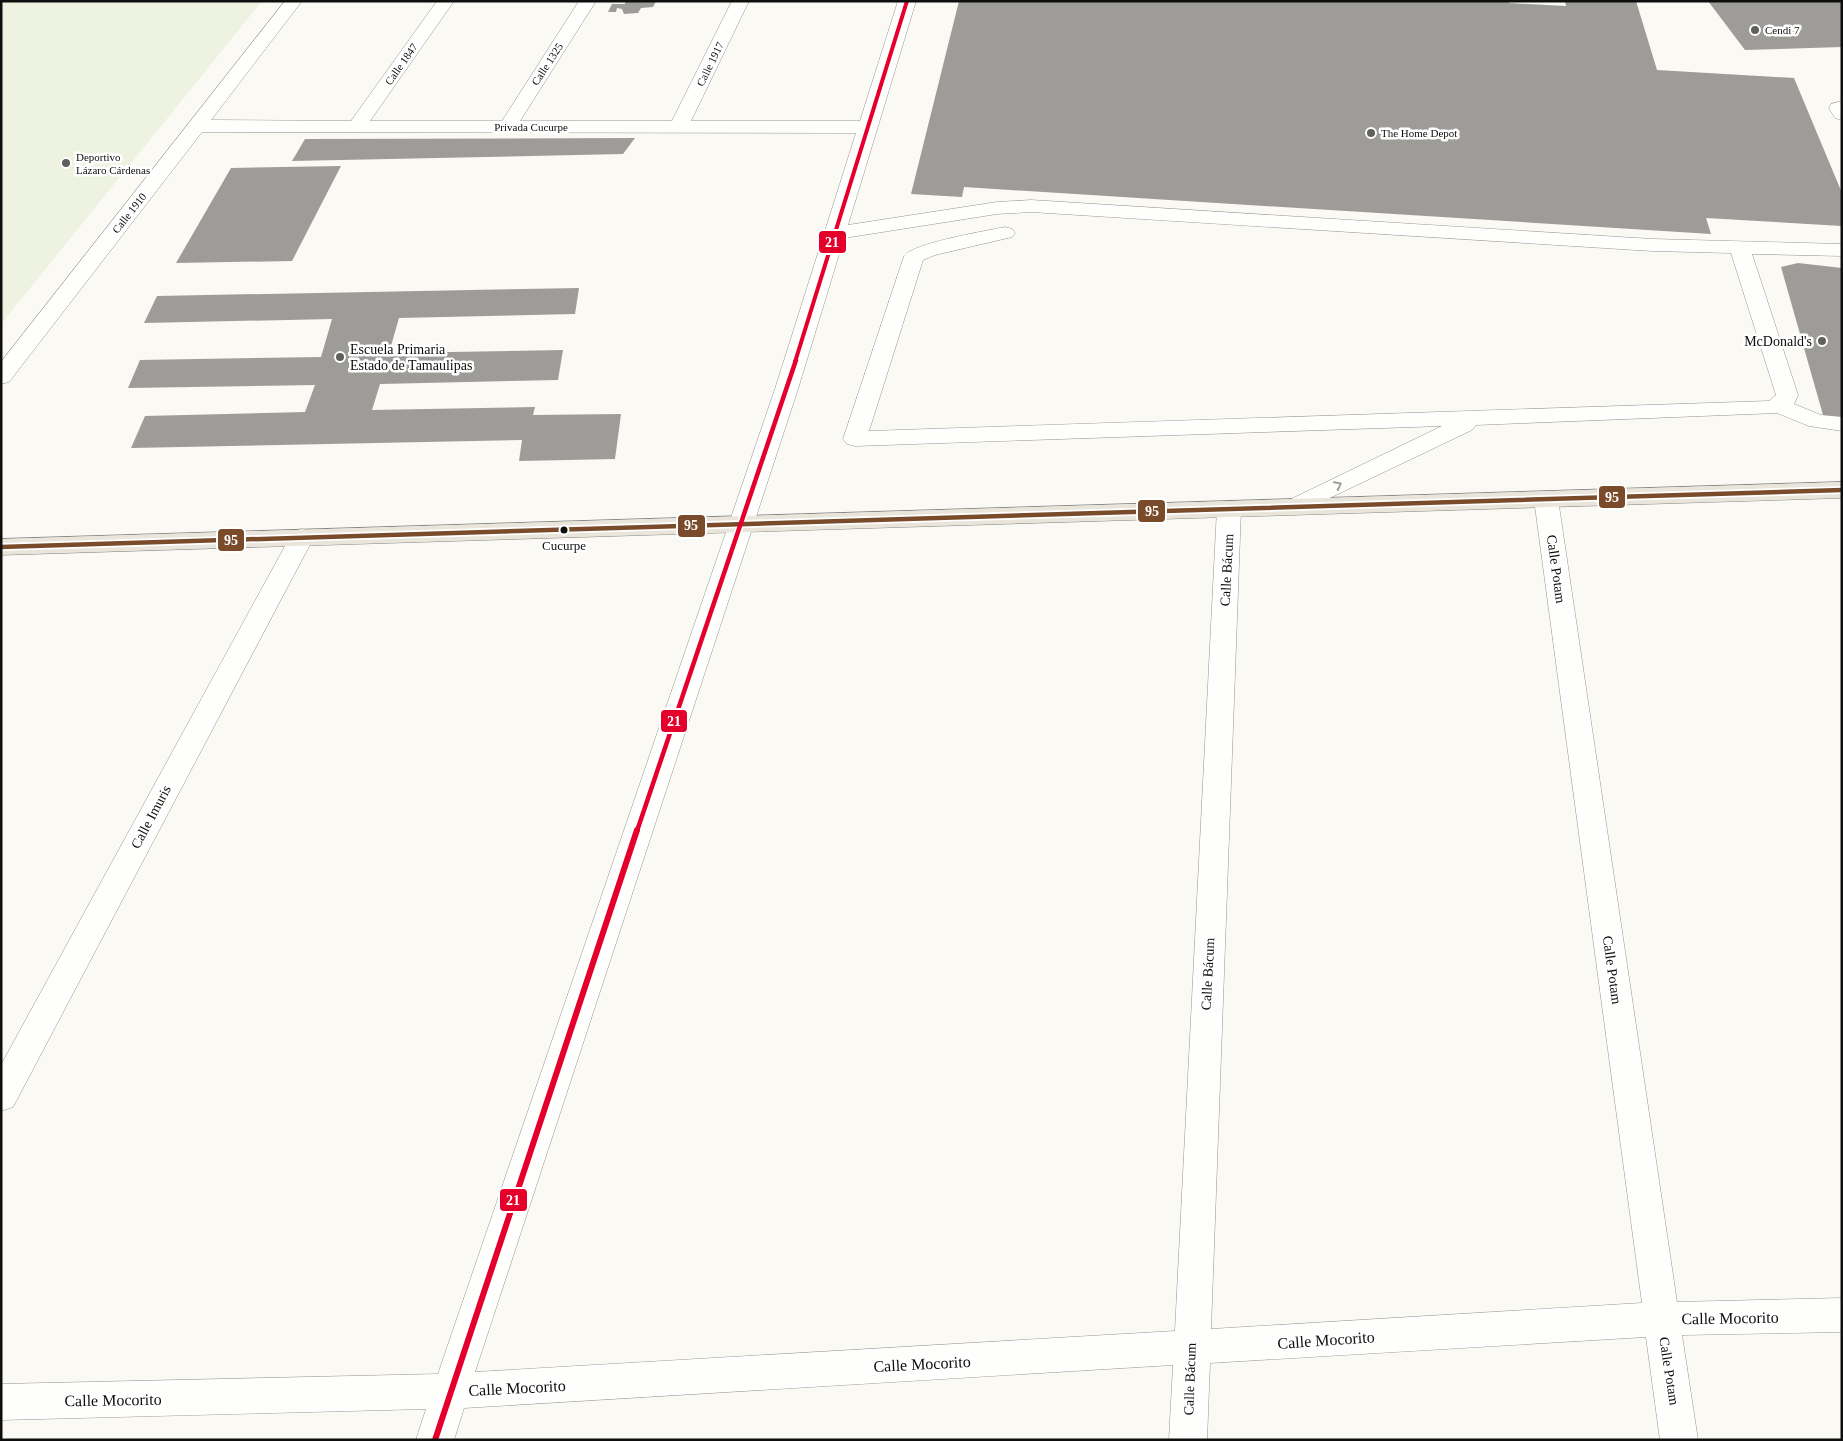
<svg xmlns="http://www.w3.org/2000/svg" width="1843" height="1441" viewBox="0 0 1843 1441" font-family="Georgia,serif">
<style>
.pitch{fill:#eef2e0}
.building{fill:#9e9c99}
.lines{fill:none;stroke-linecap:round;stroke-linejoin:round}
.minor-casing{stroke:#949492;stroke-width:1}
.major-casing{stroke:#82817f;stroke-width:1}
.minor{fill:#fefefd;fill-rule:evenodd}
.major{fill:#eae5db;fill-rule:evenodd}
.bus-1-casing{stroke:#fff;stroke-width:8}
.bus-2-far2-casing{stroke:#fff;stroke-width:6}
.bus-2-far1-casing{stroke:#fff;stroke-width:8}
.bus-2-casing{stroke:#fff;stroke-width:10}
.bus-1{stroke:#7a4b2a;stroke-width:4.5}
.bus-2-far2{stroke:#e4002b;stroke-width:4}
.bus-2-far1{stroke:#e4002b;stroke-width:4.5}
.bus-2{stroke:#e4002b;stroke-width:6}
.oneway{stroke:#9e9e9d}
.poi-dot{fill:#61605e;stroke:#fff;stroke-width:2}
.bus-dot{fill:#0e0e0e;stroke:#fff;stroke-width:2}
.labels{text-anchor:middle;dominant-baseline:central;stroke-width:5;stroke-linejoin:round;paint-order:stroke}
.far-poi-label{font-size:11px;fill:#0e0e0e;stroke:#fff;text-anchor:start}
.far-street-label{font-size:11px;fill:#0e0e0e;stroke:#fff}
.bus-label{font-size:13px;fill:#0e0e0e;stroke:#fff}
.poi-label{font-size:14px;fill:#0e0e0e;stroke:#fff;text-anchor:end}
.street-label{font-size:14px;fill:#0e0e0e;stroke:#fff}
.near-street-label{font-size:16px;fill:#0e0e0e;stroke:#fff}
.line-badge{stroke:#fff;stroke-width:2}
.badge-label{font-size:14px;text-anchor:middle;font-weight:bold;fill:#fff}
</style>
<rect width="100%" height="100%" fill="#faf9f4"/>
<polygon class="pitch" points="1,1 262,1 1,324"/>
<g class="building">
<polygon points="625,1 656,1 653,7 641,8 638,13 624,14 622,9 617,8 616,12 608,12 612,4 625,4"/>
<polygon points="959,1 1509,1 1509,3 1566,6 1565,1 1636,1 1657,70 1794,78 1842,193 1842,226 1706,218 1711,234 964,187 962,197 911,194"/>
<polygon points="1708,1 1842,1 1842,47 1745,50"/>
<polygon points="635,138 623,154 292,161 305,139"/>
<polygon points="341,166 292,261 176,263 231,168"/>
<polygon points="1798,263 1842,268 1842,417 1823,415 1781,267"/>
<polygon points="579,288 575,314 399,318 389,353 563,350 558,380 380,384 372,410 535,407 533,415 621,414 615,459 519,461 522,440 131,448 145,416 305,412 315,385 128,388 140,360 321,357 332,319 144,323 157,296"/>
</g>
<g class="lines">
<g class="minor-casing">
<g id="minor">
<path d="M285,1H302L211,120L351,121L437,1H454L370,121H502L579,1H596L520,121H672L732,1H749L691,121H860L898,1H916L848,225L997,202L1031,200L1652,239L1842,244V256L1752,254L1798,395L1794,404L1821,415L1842,417V431L1809,426L1777,413L1476,425L1472,430L1294,515L1285,512L1282,507L1285,502L1442,426L855,446L847,444L843,439L904,256C913,243 986,231 1005,227L1012,229L1015,233L1012,237L935,255L923,260L869,431L1769,401L1776,395L1731,253L1652,251L1031,212L997,214L844,238L798,389L475,1372L1175,1331L1217,509L1220,504L1229,501L1238,504L1241,509L1211,1329L1642,1303L1534,499L1537,494L1546,491L1555,494L1558,499L1677,1302L1842,1298V1332L1682,1335L1698,1440H1660L1646,1337L1210,1363L1207,1440H1169L1173,1365L464,1408L454,1440H416L426,1409L1,1420V1384L438,1374L775,389L856,133L202,132L9,382L1,384V362Z"/>
<polygon points="1838,102 1842,102 1842,120 1835,118 1829,108 1831,104"/>
<polygon points="302,529 311,531 314,537 13,1107 1,1111 1,1065 290,537 293,531"/>
</g>
</g>
<g class="major-casing">
<polygon id="major" points="1842,482 1842,498 1,555 1,539"/>
</g>
<use href="#minor" class="minor"/>
<use href="#major" class="major"/>
<g class="bus-1-casing">
<polyline id="bus-1" points="1,547 1842,490"/>
</g>
<g class="bus-2-far2-casing">
<polyline id="bus-2-far2" points="795,362 907,1"/>
</g>
<g class="bus-2-far1-casing">
<polyline id="bus-2-far1" points="637,831 796,360"/>
</g>
<g class="bus-2-casing">
<polyline id="bus-2" points="435,1440 637,830"/>
</g>
<use href="#bus-1" class="bus-1"/>
<use href="#bus-2-far2" class="bus-2-far2"/>
<use href="#bus-2-far1" class="bus-2-far1"/>
<use href="#bus-2" class="bus-2"/>
</g>
<defs><path id="oneway-chevron" d="M-2-3.5L2.5 0L-2 3.5" fill="none" stroke-width="1.6" stroke-linecap="round" stroke-linejoin="round" transform="scale(1.25)"/></defs>
<use class="oneway" href="#oneway-chevron" transform="translate(1338 485) rotate(-27)"/>
<g class="poi-dot">
<circle cx="1755" cy="30" r="5"/>
<circle cx="1371" cy="133" r="5"/>
<circle cx="66" cy="163" r="5"/>
<circle cx="1822" cy="341" r="5"/>
<circle cx="340" cy="357" r="5"/>
</g>
<circle class="bus-dot" cx="564" cy="530" r="4.5"/>
<g class="labels">
<g class="far-poi-label">
<text x="1765" y="30">Cendi 7</text>
<text x="1381" y="133">The Home Depot</text>
<text x="76" y="157">Deportivo<tspan x="76" dy="13">Lázaro Cárdenas</tspan></text>
</g>
<g class="far-street-label">
<text transform="translate(401 64) rotate(-55)">Calle 1847</text>
<text transform="translate(547 64) rotate(-57)">Calle 1325</text>
<text transform="translate(710 64) rotate(-64)">Calle 1917</text>
<text x="531" y="127">Privada Cucurpe</text>
<text transform="translate(129 213) rotate(-52)">Calle 1910</text>
</g>
<g class="bus-label">
<text x="564" y="545">Cucurpe</text>
</g>
<g class="poi-label">
<text x="1812" y="341">McDonald's</text>
<text x="350" y="349" text-anchor="start">Escuela Primaria<tspan x="350" dy="16">Estado de Tamaulipas</tspan></text>
</g>
<g class="street-label">
<text transform="translate(1556 569) rotate(82)">Calle Potam</text>
<text transform="translate(1227 570) rotate(-87)">Calle Bácum</text>
<text transform="translate(151 817) rotate(-62)">Calle Imuris</text>
<text transform="translate(1612 970) rotate(82)">Calle Potam</text>
<text transform="translate(1208 974) rotate(-87)">Calle Bácum</text>
<text transform="translate(1669 1371) rotate(81)">Calle Potam</text>
<text transform="translate(1190 1379) rotate(-88)">Calle Bácum</text>
</g>
<g class="near-street-label">
<text transform="translate(1730 1318) rotate(-1)">Calle Mocorito</text>
<text transform="translate(1326 1340) rotate(-4)">Calle Mocorito</text>
<text transform="translate(922 1364) rotate(-3)">Calle Mocorito</text>
<text transform="translate(517 1388) rotate(-3)">Calle Mocorito</text>
<text transform="translate(113 1400) rotate(-1)">Calle Mocorito</text>
</g>
</g>
<g class="line-badge">
<rect x="818" y="230" width="29" height="24" rx="5" fill="#e4002b"/>
<rect x="1598" y="485" width="28" height="24" rx="5" fill="#7a4b2a"/>
<rect x="1137" y="499" width="29" height="24" rx="5" fill="#7a4b2a"/>
<rect x="677" y="514" width="29" height="24" rx="5" fill="#7a4b2a"/>
<rect x="217" y="528" width="28" height="24" rx="5" fill="#7a4b2a"/>
<rect x="660" y="709" width="28" height="24" rx="5" fill="#e4002b"/>
<rect x="499" y="1188" width="29" height="24" rx="5" fill="#e4002b"/>
</g>
<g class="badge-label">
<text x="832" y="247">21</text>
<text x="1612" y="502">95</text>
<text x="1152" y="516">95</text>
<text x="691" y="530">95</text>
<text x="231" y="545">95</text>
<text x="674" y="726">21</text>
<text x="513" y="1205">21</text>
</g>
<rect width="1843" height="1441" fill="none" stroke="#0e0e0e" stroke-width="5"/>
</svg>
